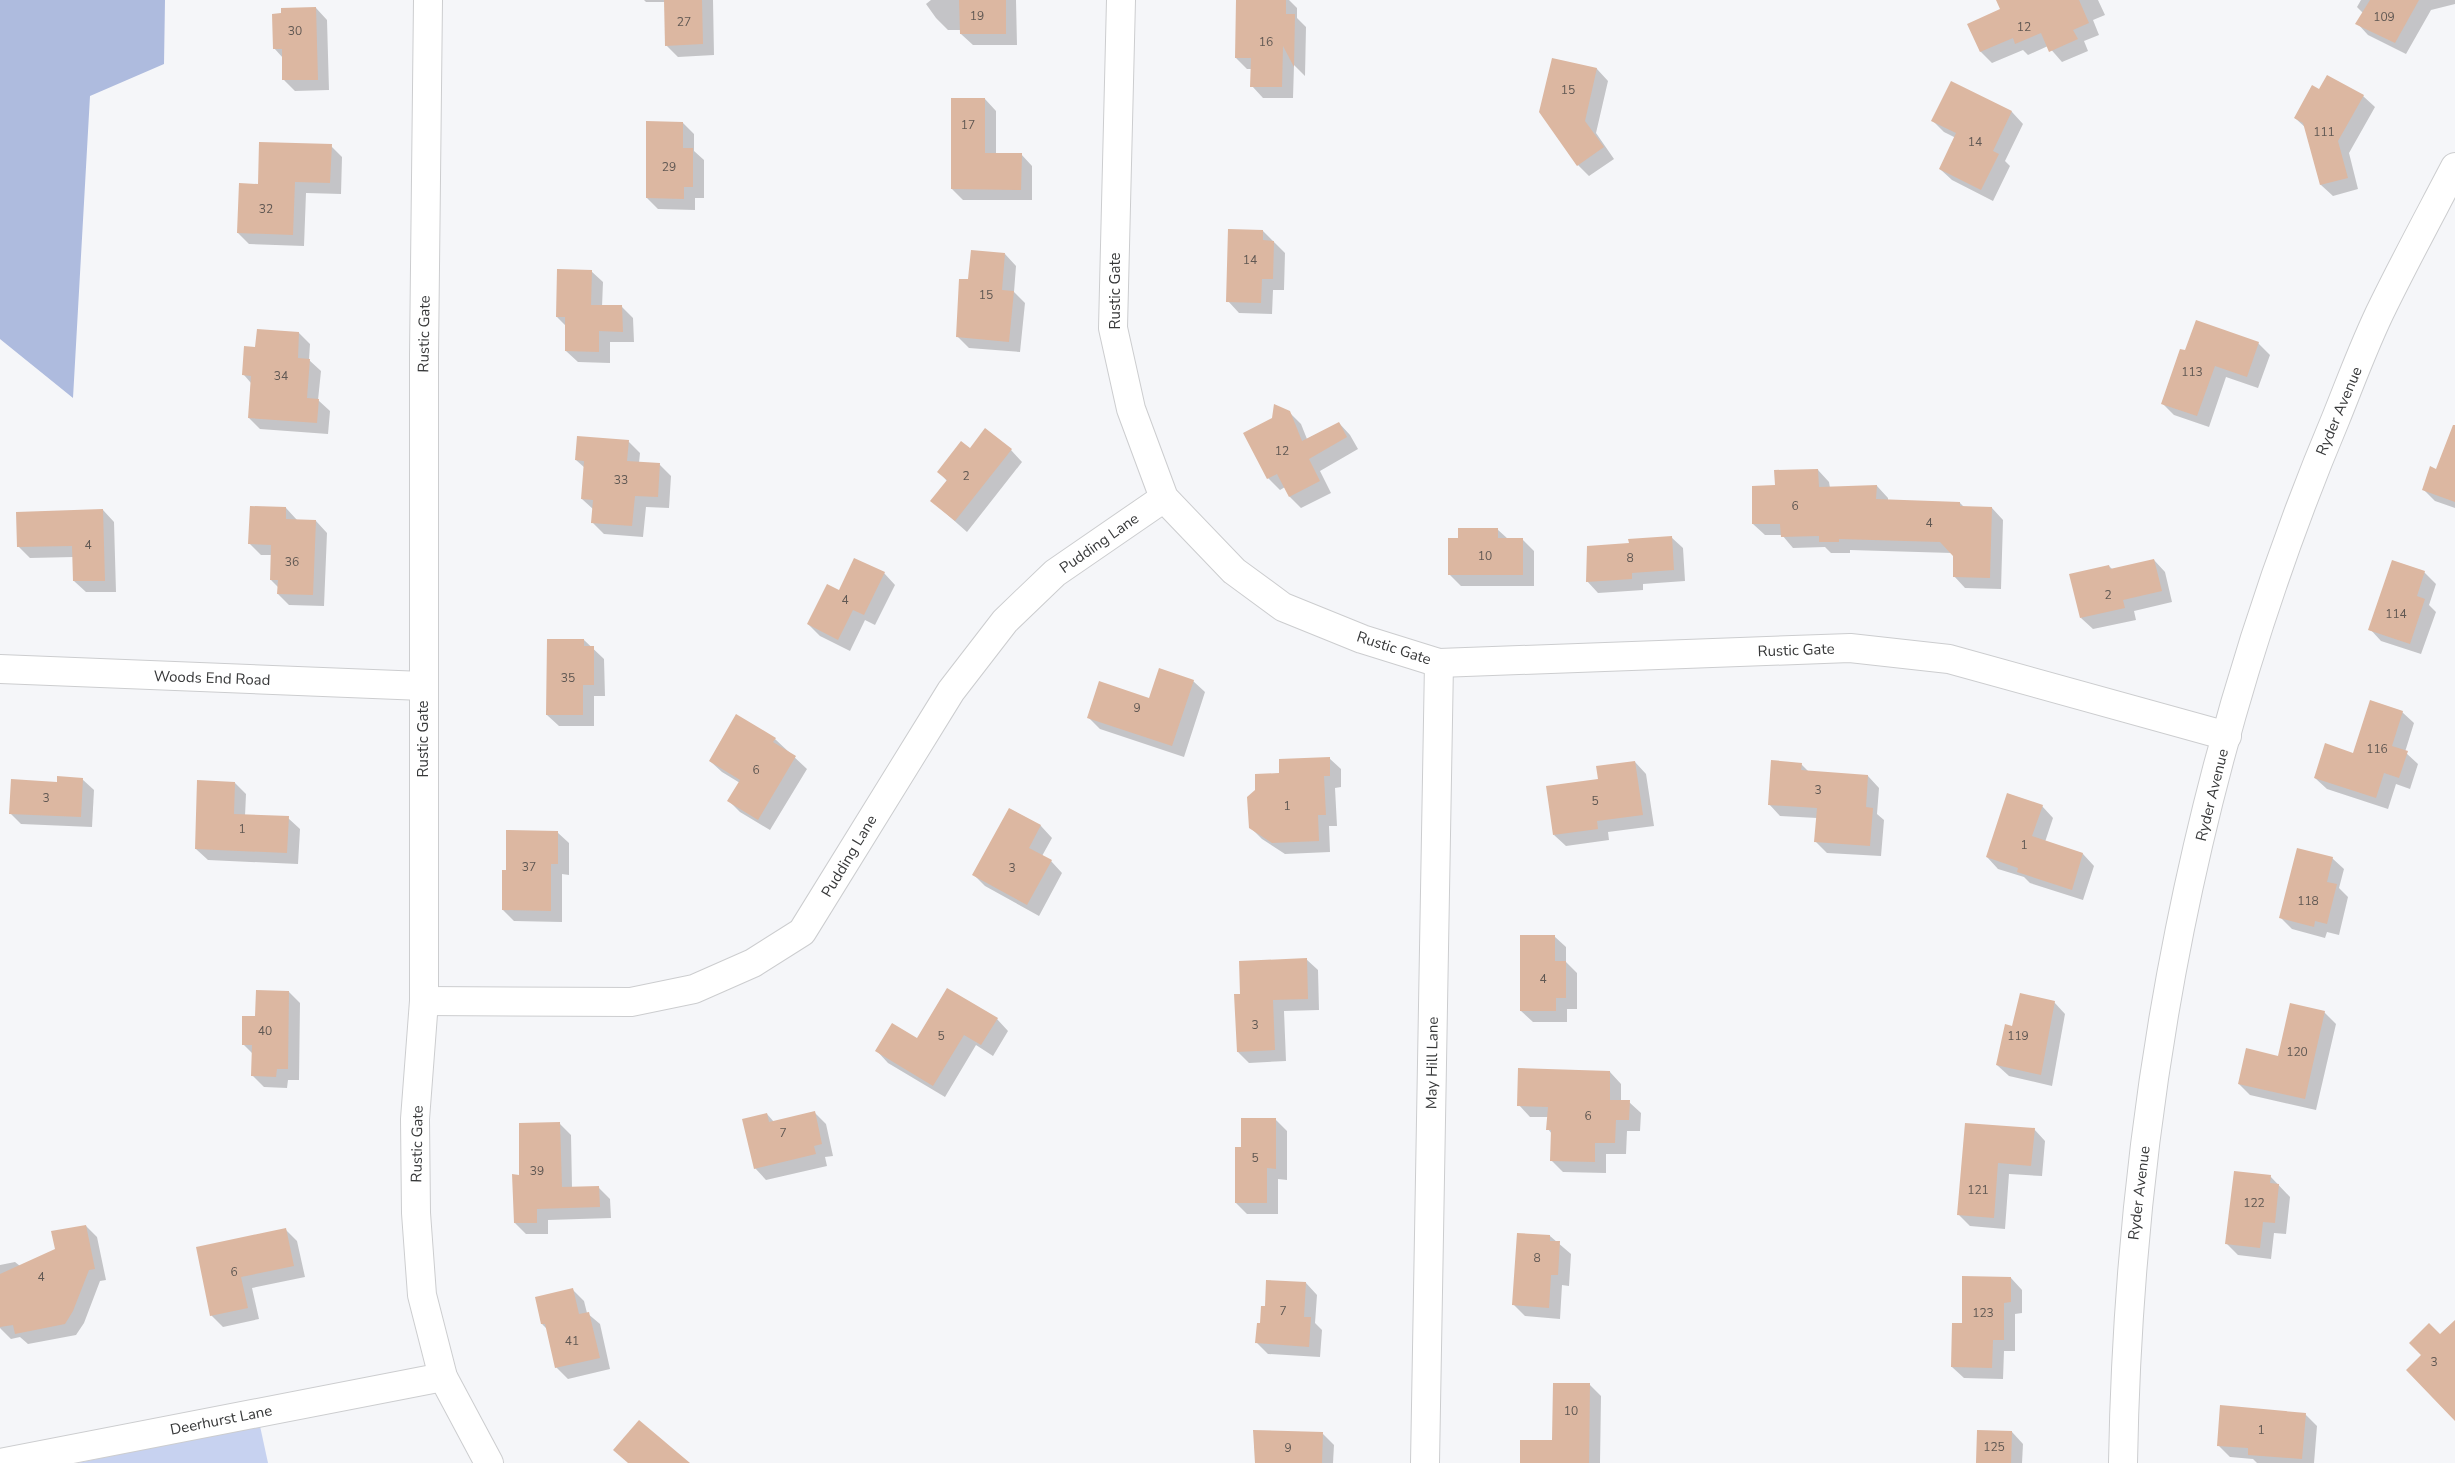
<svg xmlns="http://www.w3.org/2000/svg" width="2455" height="1463" viewBox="0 0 2455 1463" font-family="'Nunito Sans',sans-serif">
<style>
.green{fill:#c7d2f0}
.forest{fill:#aebbde}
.shadow{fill:#0003}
.building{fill:#dcb7a1}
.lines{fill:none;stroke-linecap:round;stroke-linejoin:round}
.minor-casing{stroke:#cccdcf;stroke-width:30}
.minor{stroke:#fff;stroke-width:28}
.labels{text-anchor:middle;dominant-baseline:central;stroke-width:4;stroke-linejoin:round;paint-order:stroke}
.number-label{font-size:12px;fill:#605853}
.street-label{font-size:15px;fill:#373839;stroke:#fff}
</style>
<rect width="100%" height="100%" fill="#f5f6f9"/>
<polygon class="green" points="260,1426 268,1463 77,1463"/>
<polygon class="forest" points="0,0 165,0 164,64 90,96 73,398 0,339"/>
<g class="shadow">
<polygon points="644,0 713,0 714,55 678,57 666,45 665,2 646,2"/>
<polygon points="931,0 1016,0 1017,45 973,45 961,34 961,30 948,30 936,18 926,4"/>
<polygon points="1237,0 1289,0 1297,8 1297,18 1306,27 1305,76 1294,65 1293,98 1263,98 1252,86 1252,69 1247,69 1236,58"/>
<polygon points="2011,0 2098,0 2105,15 2093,20 2099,35 2084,41 2088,51 2062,62 2048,46 2028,55 2023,50 1992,63 1981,52 1969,24 2002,10"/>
<polygon points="2361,0 2455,0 2455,4 2431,10 2406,54 2368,35 2357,23 2363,13 2357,7"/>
<polygon points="316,8 327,20 329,90 295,91 284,80 283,58 274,48"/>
<polygon points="1553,60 1597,69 1608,81 1596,133 1614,159 1589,176 1578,165"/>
<polygon points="1952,83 2012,112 2023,124 2005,161 2010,166 1993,201 1952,180 1940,169 1956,138 1944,132 1933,121"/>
<polygon points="2320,90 2363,96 2375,107 2349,153 2358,189 2333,196 2321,185 2306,128 2295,118"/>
<polygon points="985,99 996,111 996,154 1021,154 1032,166 1032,200 963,200 952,189"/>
<polygon points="683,123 694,134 694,151 704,160 704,198 695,198 695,210 658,209 647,198"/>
<polygon points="331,146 342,157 341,194 306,193 304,246 249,244 238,233 259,185"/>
<polygon points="1263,231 1285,253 1284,290 1273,290 1272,314 1239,313 1228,301"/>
<polygon points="1005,254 1016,266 1014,292 1025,303 1020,352 969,348 957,336 969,281"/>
<polygon points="591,271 603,282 602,307 622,307 633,318 634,342 610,342 610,363 578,362 566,351 566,326 557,317"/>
<polygon points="299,333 310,344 309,360 321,371 318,400 330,411 328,434 260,429 249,418 251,383 244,375 256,349"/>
<polygon points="2258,343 2270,355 2258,388 2226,377 2209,427 2174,415 2162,403 2181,351"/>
<polygon points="1289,412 1301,424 1307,439 1339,423 1350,435 1358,449 1320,471 1331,493 1301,508 1290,497 1285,487 1280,490 1268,478 1273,419"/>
<polygon points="2455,438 2455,508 2435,501 2423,489 2437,470"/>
<polygon points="628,441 640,453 639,463 660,465 671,476 669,508 646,507 643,537 604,534 593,523 594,510 582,499 585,468 576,460"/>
<polygon points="970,450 1011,450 1022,462 967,532 932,501 947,481 939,472"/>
<polygon points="1818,470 1829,482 1830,488 1877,486 1888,498 1888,501 1960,503 1964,507 1992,508 2003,520 2001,589 1965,588 1954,576 1955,556 1952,553 1850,550 1850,553 1831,553 1825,547 1793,548 1782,535 1765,535 1753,524 1776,486"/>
<polygon points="286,508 297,520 316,521 327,533 324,606 289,605 278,594 278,587 271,580 271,555 261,555 249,543"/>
<polygon points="103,510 114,522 116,592 86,592 74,581 74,557 30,558 18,546"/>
<polygon points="1497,529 1508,539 1522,539 1534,551 1534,586 1461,586 1449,574"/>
<polygon points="1671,537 1683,548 1685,581 1643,584 1643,590 1598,593 1587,581 1630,544"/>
<polygon points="2154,560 2165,572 2172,602 2134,611 2136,620 2093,629 2081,618 2109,566 2113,570"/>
<polygon points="2424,572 2436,584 2429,605 2436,612 2421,654 2381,641 2370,629"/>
<polygon points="884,573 895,585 875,625 865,620 850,651 820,636 808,624 839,592"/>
<polygon points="584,640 604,659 605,696 594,696 594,726 559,726 547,715"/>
<polygon points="1193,681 1205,692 1184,757 1100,729 1088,717 1150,700"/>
<polygon points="2402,712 2414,723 2405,752 2418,764 2410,789 2396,784 2388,809 2327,789 2315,778 2354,754"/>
<polygon points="775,739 807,769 770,830 740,812 729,801 740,783 722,772 710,761"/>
<polygon points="1329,758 1341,769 1341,787 1335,788 1337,826 1329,826 1330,852 1285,854 1262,839 1250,827 1280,774"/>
<polygon points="1635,762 1646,774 1654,826 1608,832 1609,840 1566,846 1554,835 1599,780"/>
<polygon points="1801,764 1809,772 1868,776 1879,788 1877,814 1884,820 1881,856 1827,853 1815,841 1817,818 1780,816 1769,804"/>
<polygon points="82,779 94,790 92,827 21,824 10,813 58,784"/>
<polygon points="235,783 246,794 245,816 288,818 300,829 298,864 208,860 196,849"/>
<polygon points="2042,806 2053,818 2045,842 2083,854 2094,866 2083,900 2030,883 2024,877 1998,869 1987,857"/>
<polygon points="1010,809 1041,826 1052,838 1042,856 1051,861 1062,873 1039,916 985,886 974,875"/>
<polygon points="557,832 569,843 569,875 562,874 562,922 514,921 503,910 507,871"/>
<polygon points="2332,858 2344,869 2339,888 2348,897 2339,935 2327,932 2325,938 2292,929 2281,918"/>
<polygon points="1554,936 1566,947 1566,962 1577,973 1577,1009 1567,1009 1567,1022 1533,1022 1521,1011"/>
<polygon points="1306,959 1318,970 1319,1010 1284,1011 1286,1061 1249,1063 1238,1052 1241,995"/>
<polygon points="289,992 300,1003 299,1080 288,1080 287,1088 264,1087 253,1076 253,1054 243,1044 257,1018"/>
<polygon points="2054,1002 2065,1014 2052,1086 2009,1076 1997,1065 2013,1028"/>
<polygon points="2324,1012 2336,1024 2316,1110 2250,1095 2239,1084 2279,1057"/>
<polygon points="997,1019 1008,1031 993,1056 976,1045 945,1097 888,1063 877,1051"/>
<polygon points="1610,1072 1621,1084 1621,1101 1629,1102 1641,1113 1640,1131 1627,1131 1626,1154 1606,1154 1606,1173 1563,1172 1551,1160 1552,1134 1548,1129 1548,1117 1530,1117 1519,1105"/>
<polygon points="814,1112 826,1124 833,1156 825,1157 827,1166 766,1180 755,1168 767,1114 774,1122"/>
<polygon points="1275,1119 1287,1131 1287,1180 1278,1179 1278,1214 1247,1214 1236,1203"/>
<polygon points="560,1124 571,1135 572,1188 599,1188 610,1199 611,1218 548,1220 548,1234 526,1234 515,1223"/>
<polygon points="1966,1124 2034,1129 2045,1141 2042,1176 2009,1174 2005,1229 1970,1226 1959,1215"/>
<polygon points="2270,1176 2290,1197 2286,1234 2274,1233 2271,1259 2238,1255 2227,1244"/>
<polygon points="86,1226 97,1237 106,1280 100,1281 84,1323 76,1335 28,1344 20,1337 11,1339 0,1328 0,1265 15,1262 20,1266 57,1250"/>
<polygon points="285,1229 297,1241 305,1277 252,1288 259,1319 223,1327 211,1315 197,1248"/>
<polygon points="1550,1236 1571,1254 1569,1286 1562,1285 1560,1319 1525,1316 1514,1305"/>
<polygon points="2011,1278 2022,1290 2022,1313 2015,1314 2015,1351 2004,1351 2003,1379 1964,1378 1952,1367 1963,1325"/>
<polygon points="1306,1283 1317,1295 1315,1323 1322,1330 1320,1357 1268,1354 1257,1343 1266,1307"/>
<polygon points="573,1290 584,1301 587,1313 600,1324 610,1369 568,1379 556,1367 547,1329 542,1324"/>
<polygon points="1590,1385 1601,1396 1600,1463 1521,1463 1553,1441"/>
<polygon points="2305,1414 2317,1426 2314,1463 2257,1463 2253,1459 2230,1457 2219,1446"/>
<polygon points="2012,1432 2023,1444 2022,1463 1977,1463"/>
<polygon points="1323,1434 1334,1445 1333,1463 1256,1463"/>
</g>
<g class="building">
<polygon points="664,0 702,0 703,44 665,46"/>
<polygon points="959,0 1006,0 1006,34 960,34"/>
<polygon points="1236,0 1286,0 1286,14 1295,14 1294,67 1283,46 1282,87 1250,87 1251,58 1235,58"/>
<polygon points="1996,0 2079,0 2089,23 2073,30 2078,39 2049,52 2041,33 2015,44 2013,38 1980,52 1967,24 2000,9"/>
<polygon points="2370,0 2419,0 2395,43 2355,24"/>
<polygon points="316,7 318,80 282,80 282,49 273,49 272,14 281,13 281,8"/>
<polygon points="1552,58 1597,68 1585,121 1604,147 1577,166 1539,112"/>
<polygon points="2327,75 2364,95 2338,141 2348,178 2320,185 2303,123 2294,118 2312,85 2319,89"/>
<polygon points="1951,81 2012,111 1993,151 1999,154 1981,190 1939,169 1956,133 1931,121"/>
<polygon points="951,98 985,98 985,153 1022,153 1021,190 951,189"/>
<polygon points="646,121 683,122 683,148 693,148 693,187 684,187 684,199 646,198"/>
<polygon points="259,142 332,144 330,183 295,182 293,235 237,233 239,183 258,184"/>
<polygon points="1228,229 1263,230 1263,240 1274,241 1273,279 1262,279 1261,303 1226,302"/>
<polygon points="971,250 1005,253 1002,290 1014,291 1009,342 956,337 959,279 968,279"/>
<polygon points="557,269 592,270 591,305 622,305 623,332 599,331 599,352 565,351 565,317 556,317"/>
<polygon points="2196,320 2259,342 2247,377 2215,366 2197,416 2161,404 2180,349 2185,350"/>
<polygon points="257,329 299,332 298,358 310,359 307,398 319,399 317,423 248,418 251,376 242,375 244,346 255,347"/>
<polygon points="1274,404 1290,411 1302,441 1339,422 1347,437 1309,459 1320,481 1289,497 1277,474 1267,479 1243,433 1272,418"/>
<polygon points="2453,425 2455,425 2455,502 2422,490 2430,466 2436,469"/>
<polygon points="985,428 1012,449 955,521 930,501 947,480 937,472 961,441 970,448"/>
<polygon points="577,436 629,440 627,461 660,463 658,497 635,496 632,526 591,523 593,500 581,499 584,461 575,460"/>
<polygon points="1818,469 1819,487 1877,485 1876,499 1960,502 1960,506 1992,507 1990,578 1953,577 1953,556 1940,542 1839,539 1839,542 1819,542 1819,536 1781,537 1780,524 1752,524 1752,486 1775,485 1774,470"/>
<polygon points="250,506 286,507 286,519 316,520 313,595 277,594 278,580 270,580 271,545 248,544"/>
<polygon points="103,509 105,581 73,581 72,546 17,547 16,512"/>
<polygon points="1458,528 1498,528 1498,538 1523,538 1523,575 1448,575 1448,538 1458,538"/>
<polygon points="1672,536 1674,570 1632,573 1632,579 1586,582 1587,546 1629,543 1628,539"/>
<polygon points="854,558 885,572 864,615 853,610 838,640 807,624 827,584 839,590"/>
<polygon points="2154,559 2162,591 2123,600 2125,608 2080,618 2069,574 2109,565 2110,569"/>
<polygon points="2392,560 2425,571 2417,596 2425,599 2410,644 2368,630"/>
<polygon points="547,639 584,639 584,646 594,646 594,685 583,685 583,715 546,715"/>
<polygon points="1159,668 1194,680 1172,746 1087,718 1099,681 1149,698"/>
<polygon points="2370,700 2403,711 2392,746 2408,751 2399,778 2384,773 2376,798 2314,778 2325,743 2353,753"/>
<polygon points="736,714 776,738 773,742 796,756 758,820 727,801 740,780 709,761"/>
<polygon points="1330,757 1330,776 1324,776 1326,815 1318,815 1319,841 1272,843 1249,828 1247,797 1255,790 1255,774 1279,773 1279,759"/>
<polygon points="1771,760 1802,763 1801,770 1868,775 1866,807 1873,808 1870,846 1814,842 1817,808 1768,805"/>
<polygon points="1635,761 1643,815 1597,821 1598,829 1553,835 1546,786 1598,779 1596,766"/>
<polygon points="57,776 83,778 81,817 9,814 11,779 57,782"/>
<polygon points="197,780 235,782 234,814 289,816 287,853 195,849"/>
<polygon points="2007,793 2043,805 2032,836 2083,853 2072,890 2017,872 2018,868 1986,857"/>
<polygon points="1009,808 1041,825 1029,848 1052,860 1027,905 972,875"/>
<polygon points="506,830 558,831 558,864 551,864 551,911 502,910 502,870 506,870"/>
<polygon points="2297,848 2333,857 2327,882 2337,884 2327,924 2315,921 2314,927 2279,918"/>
<polygon points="1520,935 1555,935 1555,961 1566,961 1566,998 1556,998 1556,1011 1520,1011"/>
<polygon points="1307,958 1308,999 1273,1000 1275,1050 1237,1052 1234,994 1240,994 1239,961"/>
<polygon points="947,988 998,1018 981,1045 964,1035 933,1086 875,1051 892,1023 917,1038"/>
<polygon points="256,990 289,991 288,1069 277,1069 276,1077 251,1076 252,1045 242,1045 242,1016 255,1016"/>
<polygon points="2020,993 2055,1001 2041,1075 1996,1065 2005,1024 2012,1026"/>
<polygon points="2290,1003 2325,1011 2305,1099 2238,1084 2246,1048 2278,1056"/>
<polygon points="1518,1068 1610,1071 1610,1100 1630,1100 1629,1120 1616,1120 1615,1143 1595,1143 1595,1162 1550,1161 1551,1130 1546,1130 1548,1107 1517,1106"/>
<polygon points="815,1111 822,1144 814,1146 816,1154 754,1169 742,1119 767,1113 769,1122"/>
<polygon points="1241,1118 1276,1118 1276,1169 1267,1168 1267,1203 1235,1203 1235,1147 1241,1147"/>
<polygon points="560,1122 562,1187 599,1186 600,1207 537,1209 537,1223 514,1223 512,1174 519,1175 519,1123"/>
<polygon points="1965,1123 2035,1128 2031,1166 1998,1163 1994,1218 1957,1215"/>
<polygon points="2234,1171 2271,1175 2270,1183 2279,1184 2275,1223 2263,1222 2260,1248 2225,1244"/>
<polygon points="86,1225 95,1269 89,1270 73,1311 65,1324 15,1334 13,1325 0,1327 0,1274 55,1249 51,1231"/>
<polygon points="286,1228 294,1266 241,1277 248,1308 210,1316 196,1247"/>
<polygon points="1517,1233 1550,1235 1550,1241 1560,1241 1558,1275 1551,1275 1549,1308 1512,1305"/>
<polygon points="1962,1276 2011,1277 2011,1302 2004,1303 2004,1340 1993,1340 1992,1368 1951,1367 1952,1323 1962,1323"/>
<polygon points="1266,1280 1306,1282 1304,1317 1311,1317 1309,1347 1255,1343 1257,1323 1260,1323 1261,1306 1265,1306"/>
<polygon points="573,1288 579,1314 589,1312 600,1358 555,1368 545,1324 541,1324 535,1297"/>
<polygon points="2455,1320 2455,1421 2406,1370 2421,1355 2409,1343 2429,1323 2440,1334"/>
<polygon points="1553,1383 1590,1383 1589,1463 1520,1463 1520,1440 1552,1440"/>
<polygon points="2220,1405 2306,1413 2302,1459 2248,1455 2248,1448 2217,1446"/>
<polygon points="639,1420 690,1463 628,1463 613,1450"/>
<polygon points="1253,1430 1323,1432 1322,1463 1255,1463"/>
<polygon points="1977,1430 2012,1431 2011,1463 1976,1463"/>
</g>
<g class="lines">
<g class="minor-casing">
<g id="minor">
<polyline points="428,0 424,356 424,1001 415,1119 416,1213 422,1295 443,1377 489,1463"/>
<polyline points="1121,0 1113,328 1131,409 1164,498 1234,571 1283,607 1362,639 1439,663 1850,648 1949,659 2227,736"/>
<polyline points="0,669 423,686"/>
<polyline points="424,1001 631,1002 694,989 753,963 802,932 951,691 1005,621 1055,573 1164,498"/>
<polyline points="0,1463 443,1377"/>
<polyline points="1425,1463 1439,663"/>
<path d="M2123,1463C2129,1106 2197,748 2336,418C2351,381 2365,342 2383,306C2406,259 2431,213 2455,167"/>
</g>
</g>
<use href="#minor" class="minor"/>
</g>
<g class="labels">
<g class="number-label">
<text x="977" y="16">19</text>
<text x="2384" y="17">109</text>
<text x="684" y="22">27</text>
<text x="2024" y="27">12</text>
<text x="295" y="31">30</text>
<text x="1266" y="42">16</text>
<text x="1568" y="90">15</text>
<text x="968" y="125">17</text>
<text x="2324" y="132">111</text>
<text x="1975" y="142">14</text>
<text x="669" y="167">29</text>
<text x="266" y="209">32</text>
<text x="1250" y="260">14</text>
<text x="986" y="295">15</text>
<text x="2192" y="372">113</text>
<text x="281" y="376">34</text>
<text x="1282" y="451">12</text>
<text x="966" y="476">2</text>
<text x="621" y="480">33</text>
<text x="1795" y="506">6</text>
<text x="1929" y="523">4</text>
<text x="88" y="545">4</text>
<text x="1485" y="556">10</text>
<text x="1630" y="558">8</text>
<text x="292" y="562">36</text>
<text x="2108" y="595">2</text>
<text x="845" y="600">4</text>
<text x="2396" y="614">114</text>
<text x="568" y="678">35</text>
<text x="1137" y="708">9</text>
<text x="2377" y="749">116</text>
<text x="756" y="770">6</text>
<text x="1818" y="790">3</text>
<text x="46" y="798">3</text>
<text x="1595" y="801">5</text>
<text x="1287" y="806">1</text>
<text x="242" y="829">1</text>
<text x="2024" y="845">1</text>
<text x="529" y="867">37</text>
<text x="1012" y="868">3</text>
<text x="2308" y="901">118</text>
<text x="1543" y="979">4</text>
<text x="1255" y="1025">3</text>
<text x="265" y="1031">40</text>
<text x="941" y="1036">5</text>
<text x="2018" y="1036">119</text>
<text x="2297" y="1052">120</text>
<text x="1588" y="1116">6</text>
<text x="783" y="1133">7</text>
<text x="1255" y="1158">5</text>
<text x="537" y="1171">39</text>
<text x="1978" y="1190">121</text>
<text x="2254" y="1203">122</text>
<text x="1537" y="1258">8</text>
<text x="234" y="1272">6</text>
<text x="41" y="1277">4</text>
<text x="1283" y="1311">7</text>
<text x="1983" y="1313">123</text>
<text x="572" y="1341">41</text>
<text x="2434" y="1362">3</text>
<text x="1571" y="1411">10</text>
<text x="2261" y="1430">1</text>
<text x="1994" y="1447">125</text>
<text x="1288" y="1448">9</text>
</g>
<g class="street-label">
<text transform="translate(1115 291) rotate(-90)">Rustic Gate</text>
<text transform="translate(424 334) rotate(-89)">Rustic Gate</text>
<text transform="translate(2339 411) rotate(-67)">Ryder Avenue</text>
<text transform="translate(1099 543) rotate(-35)">Pudding Lane</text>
<text transform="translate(1394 648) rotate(18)">Rustic Gate</text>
<text transform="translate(1796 650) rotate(-2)">Rustic Gate</text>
<text transform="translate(212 678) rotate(2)">Woods End Road</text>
<text transform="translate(423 739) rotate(-90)">Rustic Gate</text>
<text transform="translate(2212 795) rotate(-76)">Ryder Avenue</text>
<text transform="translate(849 856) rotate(-59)">Pudding Lane</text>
<text transform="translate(1432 1063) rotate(-89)">May Hill Lane</text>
<text transform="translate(417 1144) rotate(-89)">Rustic Gate</text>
<text transform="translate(2139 1193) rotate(-83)">Ryder Avenue</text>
<text transform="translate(221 1420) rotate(-11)">Deerhurst Lane</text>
</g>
</g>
</svg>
